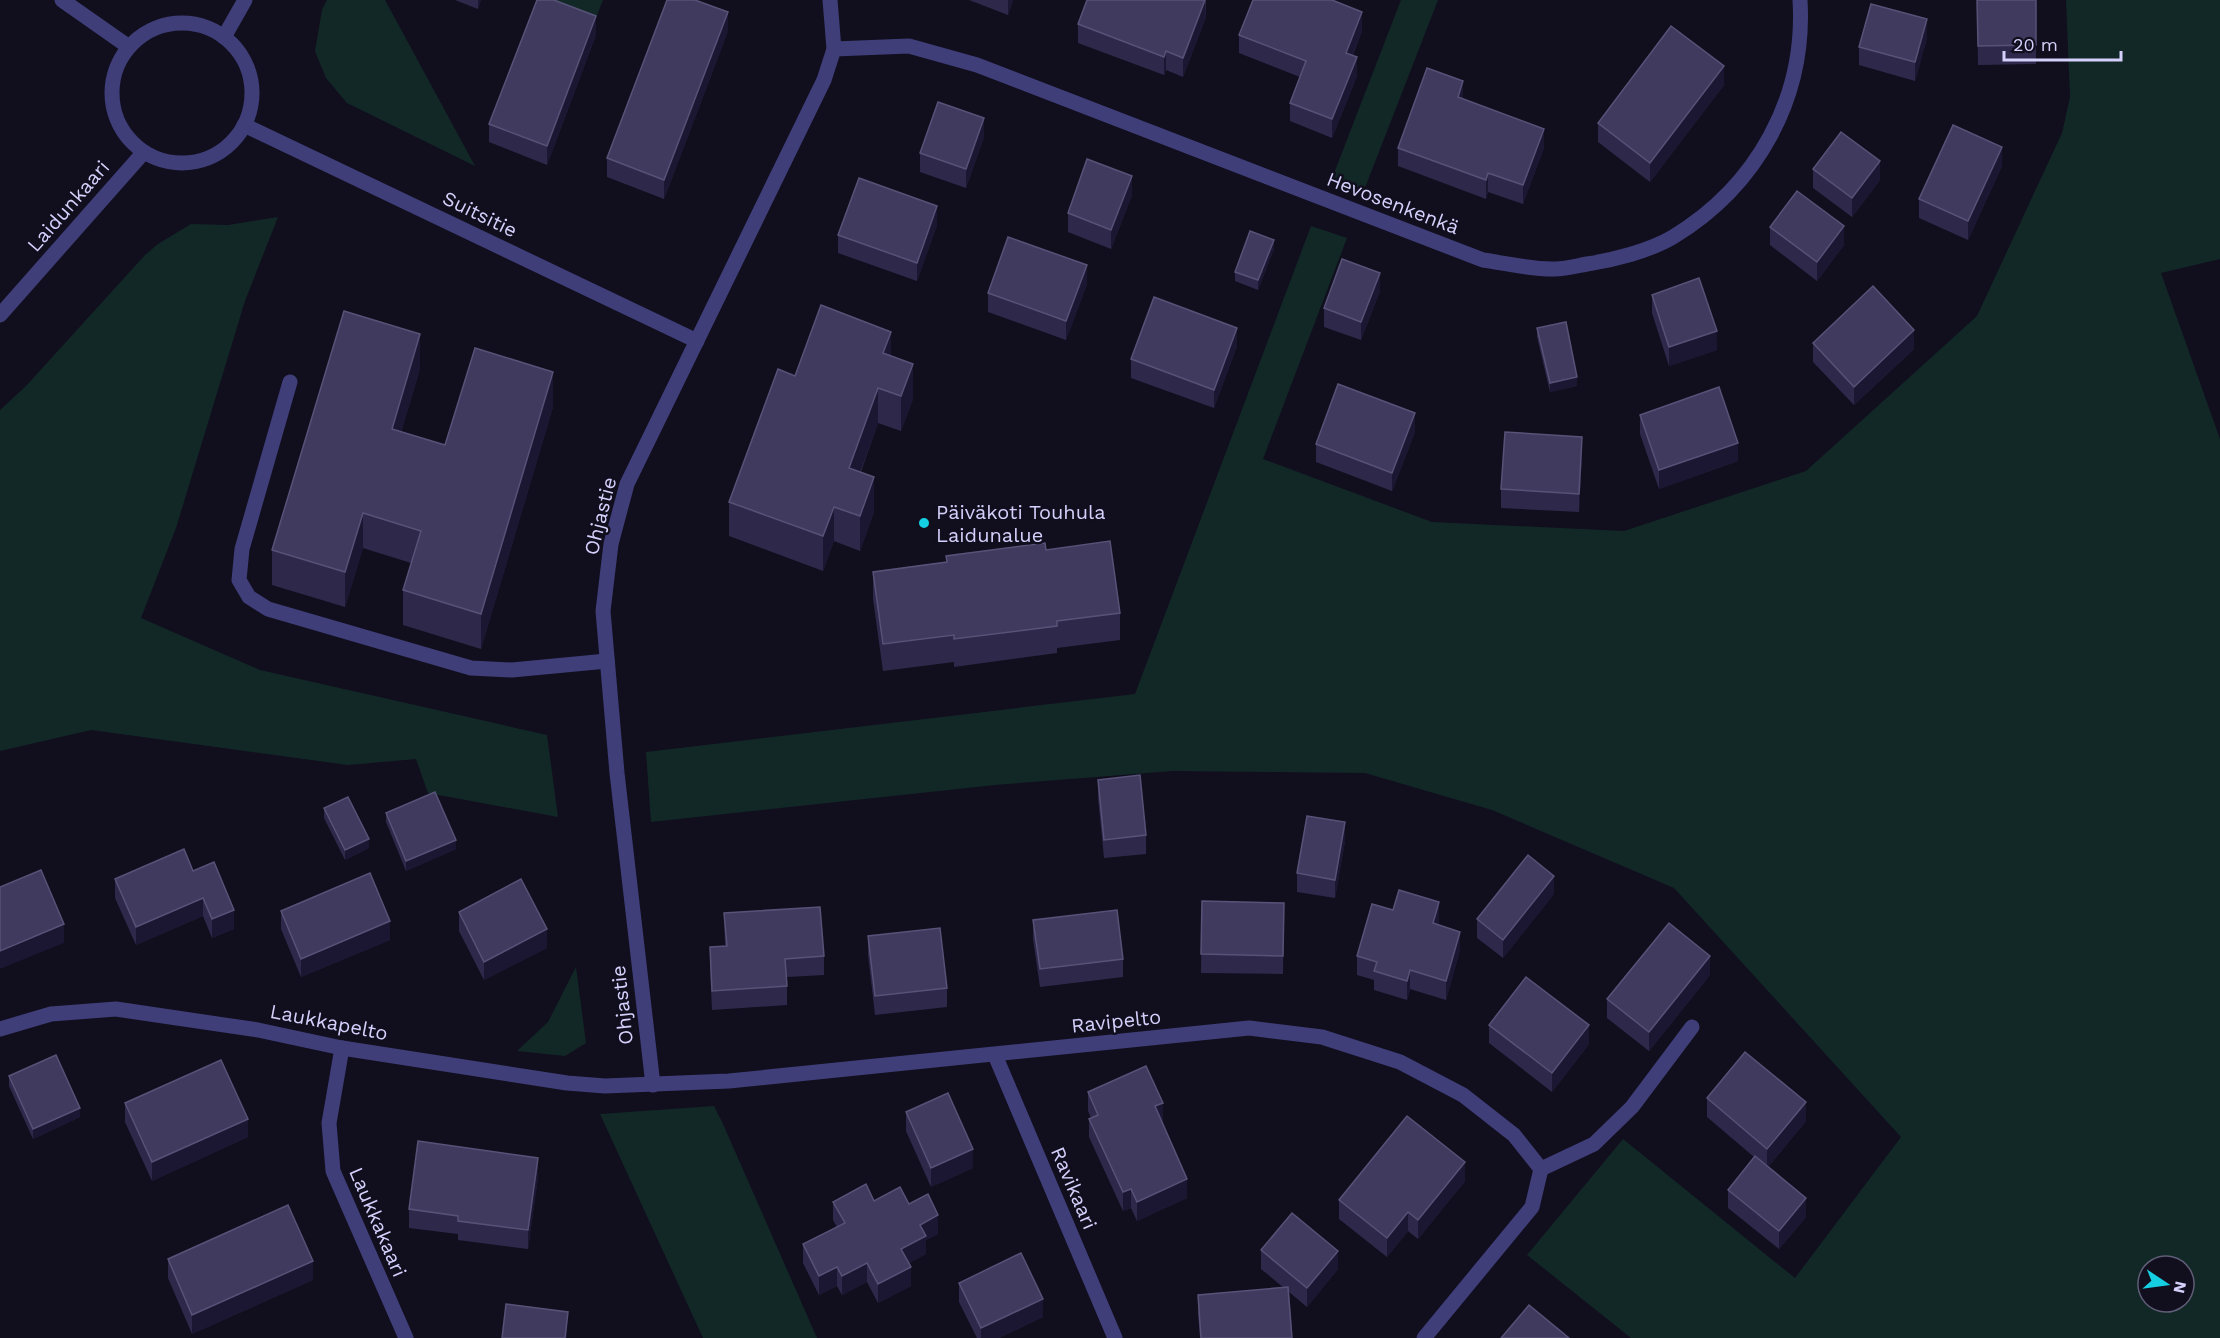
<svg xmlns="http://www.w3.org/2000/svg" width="2220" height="1338" viewBox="0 0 2220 1338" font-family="'Work Sans',sans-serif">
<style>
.green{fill:#122827;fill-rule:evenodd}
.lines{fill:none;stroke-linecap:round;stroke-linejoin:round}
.service{stroke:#3f3e79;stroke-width:15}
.minor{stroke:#3f3e79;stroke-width:15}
.tertiary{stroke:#3f3e79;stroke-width:15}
.wall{fill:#2e294b}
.shaded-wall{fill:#1b1631}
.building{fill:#403b5e;stroke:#575277;stroke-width:1.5}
.poi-dot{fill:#15d0e2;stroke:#110e1e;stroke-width:2}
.labels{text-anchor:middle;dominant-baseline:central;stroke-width:5;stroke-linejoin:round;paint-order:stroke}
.street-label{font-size:20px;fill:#d4d0fb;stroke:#110e1e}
.poi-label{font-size:20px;fill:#d4d0fb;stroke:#110e1e;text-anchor:start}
</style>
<rect width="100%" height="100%" fill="#110e1e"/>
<g class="green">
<polygon points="327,0 385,0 475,166 347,103 326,78 315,51 322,10"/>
<polygon points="547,0 603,0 596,18"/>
<polygon points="1401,0 1438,0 1363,193 1331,181"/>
<path d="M2066,0H2220V259L2161,273L2220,439V1338H1631L1527,1255L1623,1139L1795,1278L1901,1137L1674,888L1492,810L1365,773L1172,771L995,785L651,822L646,752L1135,694L1311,226L1347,238L1263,459L1432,522L1624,531L1806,471L1977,316L2062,133L2070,97ZM2148,1266H2184V1302H2148Z"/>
<polygon points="278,217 245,301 176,528 141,618 260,670 547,735 558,817 428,793 416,759 348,765 91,730 0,751 0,410 26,386 145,255 158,244 191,224 228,225"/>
<polygon points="576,967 586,1043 565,1056 517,1051 548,1022"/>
<polygon points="714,1106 723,1124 817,1338 703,1338 600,1114"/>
</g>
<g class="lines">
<g class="service">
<polyline points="290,382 242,549 239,580 249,597 268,609 471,668 512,670 607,661"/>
<polyline points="1541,1169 1594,1144 1632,1107 1692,1027"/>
</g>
<g class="minor">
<polyline points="62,0 129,47"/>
<path d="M834,49L909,46L977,65L1483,260C1505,263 1533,270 1555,269C1566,269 1576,266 1587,264C1614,260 1649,251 1673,237C1757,186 1806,98 1800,0"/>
<polyline points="244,125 697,341"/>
<polyline points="0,1029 51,1014 116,1009 258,1030 342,1048 567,1083 605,1086 729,1081 1249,1028 1322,1037 1400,1062 1463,1095 1514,1135 1541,1169 1532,1207 1424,1338"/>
<polyline points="342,1048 329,1123 333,1171 406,1338"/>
<polyline points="995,1055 1115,1338"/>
<polyline points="653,1085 617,773 603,611 611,544 627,484 824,80 834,49 830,0"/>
</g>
<g class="tertiary">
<circle cx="182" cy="93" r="70"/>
<polyline points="224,37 245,0"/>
<polyline points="0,315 144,152"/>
</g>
</g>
<g class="wall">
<polygon points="455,0 481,0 478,9"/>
<polygon points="969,0 1013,0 1008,15"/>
<polygon points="1206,0 1206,17 1183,77 1166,70 1164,75 1078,43 1078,24"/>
<polygon points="1977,0 2036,0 2036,64 1978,65"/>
<polygon points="728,31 664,199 607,177 607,158"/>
<polygon points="1362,31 1353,55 1357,76 1332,138 1290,121 1290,103 1300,77 1239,53 1239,35"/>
<polygon points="596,35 547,165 489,142 489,124"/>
<polygon points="1927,38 1915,81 1859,65 1859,47"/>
<polygon points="1724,85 1650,182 1598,142 1598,123"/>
<polygon points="1463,99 1544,148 1523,204 1488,192 1486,199 1398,166 1398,148"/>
<polygon points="984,137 966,188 920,172 920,153"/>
<polygon points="2002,166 1968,240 1919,218 1919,199"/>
<polygon points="1813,169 1880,180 1852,217 1813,188"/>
<polygon points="1132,195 1111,249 1068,232 1068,213"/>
<polygon points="937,225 917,281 838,253 838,235"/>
<polygon points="1770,227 1844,245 1817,281 1770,245"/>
<polygon points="1274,249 1258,290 1235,281 1235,272"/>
<polygon points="1087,284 1066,340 988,312 988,293"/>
<polygon points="1380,291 1361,340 1324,327 1324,308"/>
<polygon points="1652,295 1717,350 1669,366 1652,313"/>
<polygon points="1537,328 1577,386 1550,392 1537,337"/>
<polygon points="1813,343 1914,349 1854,405 1813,362"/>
<polygon points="1237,346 1214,408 1131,378 1131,359"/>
<polygon points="891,356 913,399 901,431 878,423 861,472 874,512 860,551 834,541 823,571 729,536 729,502 795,376"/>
<polygon points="420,369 401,432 445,445 553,407 481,649 403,625 403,590 411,563 363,548 345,607 272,585 272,550"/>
<polygon points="1640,415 1738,461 1659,489 1640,434"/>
<polygon points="1415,432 1392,491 1316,462 1316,444"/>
<polygon points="1582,455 1579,512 1501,508 1501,489"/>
<polygon points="1046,550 1120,613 1120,640 1057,648 1057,653 954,667 954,662 883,671 873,599 873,572 946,562 946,556"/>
<polygon points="1098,780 1146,835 1146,854 1104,858 1098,798"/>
<polygon points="324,808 369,848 345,860 324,818"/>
<polygon points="386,813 456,849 406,871 386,822"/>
<polygon points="1345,841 1335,898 1297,892 1297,873"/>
<polygon points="193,871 234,929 212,938 203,916 136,945 115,898 115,879"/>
<polygon points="1554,894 1503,958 1477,938 1477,919"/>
<polygon points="1202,901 1284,903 1283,974 1201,973"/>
<polygon points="1393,910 1439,921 1438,925 1460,950 1446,1000 1410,989 1407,1000 1374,990 1374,980 1357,975 1357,956"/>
<polygon points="281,911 390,940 301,977 281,929"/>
<polygon points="459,912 547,948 484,980 459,931"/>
<polygon points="724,913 824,956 824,975 787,977 787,1005 712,1010 710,966 710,947 725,946"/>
<polygon points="1033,920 1123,959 1123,977 1040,987 1033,939"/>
<polygon points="868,936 947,988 947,1007 875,1015 868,955"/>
<polygon points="1710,975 1649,1051 1607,1018 1607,999"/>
<polygon points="1489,1025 1589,1044 1552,1092 1489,1043"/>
<polygon points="9,1076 80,1117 33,1139 9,1086"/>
<polygon points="1088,1092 1163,1121 1162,1122 1187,1198 1137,1221 1131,1208 1123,1211 1089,1137 1089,1119 1091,1118 1088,1111"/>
<polygon points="1707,1098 1806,1121 1768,1167 1806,1217 1779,1249 1728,1208 1728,1190 1754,1157 1707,1117"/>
<polygon points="125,1103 248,1137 152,1181 125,1122"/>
<polygon points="906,1112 973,1168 931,1187 906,1131"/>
<polygon points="538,1177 528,1249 458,1240 458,1234 409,1228 409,1209"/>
<polygon points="1465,1181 1418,1239 1408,1231 1387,1257 1339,1219 1339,1200"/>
<polygon points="874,1201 909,1204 938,1234 926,1240 926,1254 909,1263 911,1286 878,1303 867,1282 842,1295 837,1286 819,1295 803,1263 803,1244 837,1227 833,1220 833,1202"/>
<polygon points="1261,1250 1338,1269 1307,1307 1289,1292 1292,1338 1200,1338 1198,1314 1198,1295 1284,1288 1261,1269"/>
<polygon points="168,1259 313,1280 192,1334 168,1278"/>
<polygon points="959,1283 1043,1317 999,1338 977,1338 959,1302"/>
</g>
<g class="shaded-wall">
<polygon points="478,0 481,0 478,9"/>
<polygon points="1008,0 1013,0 1008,15"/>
<polygon points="1205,0 1206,17 1183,77 1183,58"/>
<polygon points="728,12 728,31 664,199 664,180"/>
<polygon points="1362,12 1362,31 1346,71 1346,53"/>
<polygon points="596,16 596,35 547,165 547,146"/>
<polygon points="1927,19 1927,38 1915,81 1915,62"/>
<polygon points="1166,51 1166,70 1164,75 1164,57"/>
<polygon points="1357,57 1357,76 1332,138 1332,119"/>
<polygon points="1724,66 1724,85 1650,182 1650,163"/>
<polygon points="1463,81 1463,100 1458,97"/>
<polygon points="984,118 984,137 966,188 966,169"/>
<polygon points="1544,129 1544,148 1523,204 1523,185"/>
<polygon points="2002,147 2002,166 1968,240 1968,221"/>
<polygon points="1880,161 1880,180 1852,217 1852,198"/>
<polygon points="1488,173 1488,192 1486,199 1486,180"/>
<polygon points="1132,176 1132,195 1111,249 1111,230"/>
<polygon points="937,206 937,225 917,281 917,263"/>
<polygon points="1844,226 1844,245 1817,281 1817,262"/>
<polygon points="1274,240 1274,249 1258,290 1258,280"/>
<polygon points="1087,265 1087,284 1066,340 1066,321"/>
<polygon points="1380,273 1380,291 1361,340 1361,322"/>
<polygon points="1237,328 1237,346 1214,408 1214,390"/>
<polygon points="1914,330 1914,349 1854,405 1854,387"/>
<polygon points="1717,331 1717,350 1669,366 1669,347"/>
<polygon points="891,332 891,366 883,353"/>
<polygon points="420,334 420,369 392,464 392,429"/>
<polygon points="913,364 913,399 901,431 901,396"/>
<polygon points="553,372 553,407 481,649 481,614"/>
<polygon points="1577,377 1577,386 1550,392 1550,383"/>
<polygon points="878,388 878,423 849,503 849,468"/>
<polygon points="1415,413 1415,432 1392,491 1392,473"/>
<polygon points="1582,437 1582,455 1579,512 1579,494"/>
<polygon points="1738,443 1738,461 1659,489 1659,470"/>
<polygon points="874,477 874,512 860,551 860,516"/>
<polygon points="834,507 834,541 823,571 823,536"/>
<polygon points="363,513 363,548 345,607 345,572"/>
<polygon points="1345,822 1345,841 1335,898 1335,880"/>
<polygon points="369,839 369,848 345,860 345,850"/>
<polygon points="456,840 456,849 406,871 406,861"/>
<polygon points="1554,876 1554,894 1503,958 1503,940"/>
<polygon points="203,898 203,916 136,945 136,927"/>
<polygon points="1439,902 1439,921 1433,942 1433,923"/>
<polygon points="234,910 234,929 212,938 212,919"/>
<polygon points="390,921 390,940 301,977 301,959"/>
<polygon points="64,924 64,943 0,969 0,951"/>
<polygon points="547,929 547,948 484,980 484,962"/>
<polygon points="1460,932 1460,950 1446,1000 1446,981"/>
<polygon points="1710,956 1710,975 1649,1051 1649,1032"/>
<polygon points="1410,970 1410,989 1407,1000 1407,981"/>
<polygon points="1589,1025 1589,1044 1552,1092 1552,1073"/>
<polygon points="1806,1102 1806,1121 1767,1168 1767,1149"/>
<polygon points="1163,1103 1163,1121 1155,1125 1155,1106"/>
<polygon points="80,1108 80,1117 33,1139 33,1129"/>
<polygon points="248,1119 248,1137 152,1181 152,1162"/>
<polygon points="973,1149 973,1168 931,1187 931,1168"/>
<polygon points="538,1158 538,1177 528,1249 528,1230"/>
<polygon points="1465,1162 1465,1181 1418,1239 1418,1220"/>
<polygon points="1187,1179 1187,1198 1137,1221 1137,1202"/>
<polygon points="1131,1189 1131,1208 1123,1211 1123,1192"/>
<polygon points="1806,1198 1806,1217 1779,1249 1779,1231"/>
<polygon points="1408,1212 1408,1231 1387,1257 1387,1238"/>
<polygon points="938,1215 938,1234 926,1240 926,1254 901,1267 901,1249 920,1225"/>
<polygon points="1338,1251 1338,1269 1307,1307 1307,1288"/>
<polygon points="313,1261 313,1280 192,1334 192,1315"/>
<polygon points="867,1263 867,1282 842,1295 842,1276"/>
<polygon points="837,1267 837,1286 819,1295 819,1276"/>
<polygon points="911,1267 911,1286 878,1303 878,1284"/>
<polygon points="1043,1299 1043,1317 999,1338 981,1338 981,1328"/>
<polygon points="568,1312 567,1338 565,1338"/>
</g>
<g class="building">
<polygon points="537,0 554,0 596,16 547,146 489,124"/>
<polygon points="667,0 695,0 728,12 664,180 607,158"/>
<polygon points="1087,0 1205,0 1183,58 1166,51 1164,57 1078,24"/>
<polygon points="1253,0 1332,0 1362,12 1346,53 1357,57 1332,119 1290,103 1306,61 1239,35"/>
<polygon points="1977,0 2036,0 2036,45 1978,46"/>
<polygon points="1871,4 1927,19 1915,62 1859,47"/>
<polygon points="1671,26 1724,66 1650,163 1598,123"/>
<polygon points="1427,68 1463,81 1458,97 1544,129 1523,185 1488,173 1486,180 1398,148"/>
<polygon points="938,102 984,118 966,169 920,153"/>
<polygon points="1953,125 2002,147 1968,221 1919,199"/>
<polygon points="1841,132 1880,161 1852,198 1813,169"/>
<polygon points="1087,159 1132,176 1111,230 1068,213"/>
<polygon points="859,178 937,206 917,263 838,235"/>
<polygon points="1797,191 1844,226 1817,262 1770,227"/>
<polygon points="1250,231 1274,240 1258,280 1235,272"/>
<polygon points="1008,237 1087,265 1066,321 988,293"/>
<polygon points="1342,259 1380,273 1361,322 1324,308"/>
<polygon points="1699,278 1717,331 1669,347 1652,295"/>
<polygon points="1873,286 1914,330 1854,387 1813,343"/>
<polygon points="1154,297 1237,328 1214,390 1131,359"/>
<polygon points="821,305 891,332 883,353 913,364 901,396 878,388 849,468 874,477 860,516 834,507 823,536 729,502 778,369 795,376"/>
<polygon points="344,311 420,334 392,429 445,445 475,348 553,372 481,614 403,590 421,531 363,513 345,572 272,550"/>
<polygon points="1566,322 1577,377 1550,383 1537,328"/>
<polygon points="1338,384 1415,413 1392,473 1316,444"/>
<polygon points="1719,387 1738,443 1659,470 1640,415"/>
<polygon points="1505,432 1582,437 1579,494 1501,489"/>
<polygon points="1110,541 1120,613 1057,621 1057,626 954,639 954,635 883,644 873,572 947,562 946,556 1045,543 1046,550"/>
<polygon points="1140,775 1146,835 1104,840 1098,780"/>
<polygon points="435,792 456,840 406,861 386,813"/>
<polygon points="348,797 369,839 345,850 324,808"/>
<polygon points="1307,816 1345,822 1335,880 1297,873"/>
<polygon points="184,849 193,871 214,862 234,910 212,919 203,898 136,927 115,879"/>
<polygon points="1528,855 1554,876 1503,940 1477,919"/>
<polygon points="41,870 64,924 0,951 0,887"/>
<polygon points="370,873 390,921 301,959 281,911"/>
<polygon points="521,879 547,929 484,962 459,912"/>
<polygon points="1399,890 1439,902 1433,923 1460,932 1446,981 1410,970 1407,981 1374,971 1377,962 1357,956 1372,904 1393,910"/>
<polygon points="1202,901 1284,903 1283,956 1201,954"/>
<polygon points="820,907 824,956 785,959 787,986 712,991 710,947 727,946 724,913"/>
<polygon points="1117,910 1123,959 1040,969 1033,920"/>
<polygon points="1669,923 1710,956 1649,1032 1607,999"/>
<polygon points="940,928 947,988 875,996 868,936"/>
<polygon points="1526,977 1589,1025 1552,1073 1489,1025"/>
<polygon points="1745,1052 1806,1102 1767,1149 1707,1098"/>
<polygon points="56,1055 80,1108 33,1129 9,1076"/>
<polygon points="221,1060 248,1119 152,1162 125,1103"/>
<polygon points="1146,1066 1163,1103 1155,1106 1187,1179 1137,1202 1131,1189 1123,1192 1089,1119 1098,1115 1088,1092"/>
<polygon points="948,1093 973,1149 931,1168 906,1112"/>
<polygon points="1407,1116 1465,1162 1418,1220 1408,1212 1387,1238 1339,1200"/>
<polygon points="418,1141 538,1158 528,1230 458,1221 458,1216 409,1209"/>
<polygon points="1755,1156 1806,1198 1779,1231 1728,1190"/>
<polygon points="866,1184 874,1201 900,1187 909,1204 928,1194 938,1215 920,1225 926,1236 901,1249 911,1267 878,1284 867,1263 842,1276 837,1267 819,1276 803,1244 845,1223 833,1202"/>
<polygon points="288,1205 313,1261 192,1315 168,1259"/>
<polygon points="1292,1213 1338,1251 1307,1288 1261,1250"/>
<polygon points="1021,1253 1043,1299 981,1328 959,1283"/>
<polygon points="1288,1287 1292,1338 1201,1338 1198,1295"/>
<polygon points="506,1304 568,1312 565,1338 502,1338"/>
<polygon points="1529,1305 1569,1338 1501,1338"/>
</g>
<circle class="poi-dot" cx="924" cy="523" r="6"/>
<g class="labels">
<g class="street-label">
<text transform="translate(1393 203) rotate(21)">Hevosenkenkä</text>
<text transform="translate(68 206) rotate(-49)">Laidunkaari</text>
<text transform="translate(480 214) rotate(26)">Suitsitie</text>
<text transform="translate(600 516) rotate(-76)">Ohjastie</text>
<text transform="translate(622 1005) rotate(-96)">Ohjastie</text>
<text transform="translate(1116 1021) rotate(-6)">Ravipelto</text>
<text transform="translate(329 1022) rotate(11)">Laukkapelto</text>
<text transform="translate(1074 1188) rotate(67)">Ravikaari</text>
<text transform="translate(378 1222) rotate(67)">Laukkakaari</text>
</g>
<g class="poi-label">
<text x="936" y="512">Päiväkoti Touhula<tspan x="936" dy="23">Laidunalue</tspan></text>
</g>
</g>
<g transform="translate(2166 1284) rotate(103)"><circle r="28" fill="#110e1e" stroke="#5f5c76" stroke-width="1.5"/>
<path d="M0-4.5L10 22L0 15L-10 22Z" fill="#15d0e2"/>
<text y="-9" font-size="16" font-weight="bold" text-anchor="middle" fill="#d4d0fb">N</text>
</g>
<path d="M2004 51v9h117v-9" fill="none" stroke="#d4d0fb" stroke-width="3"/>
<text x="2013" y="51" font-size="18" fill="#d4d0fb" stroke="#110e1e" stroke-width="4.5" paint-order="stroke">20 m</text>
</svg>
